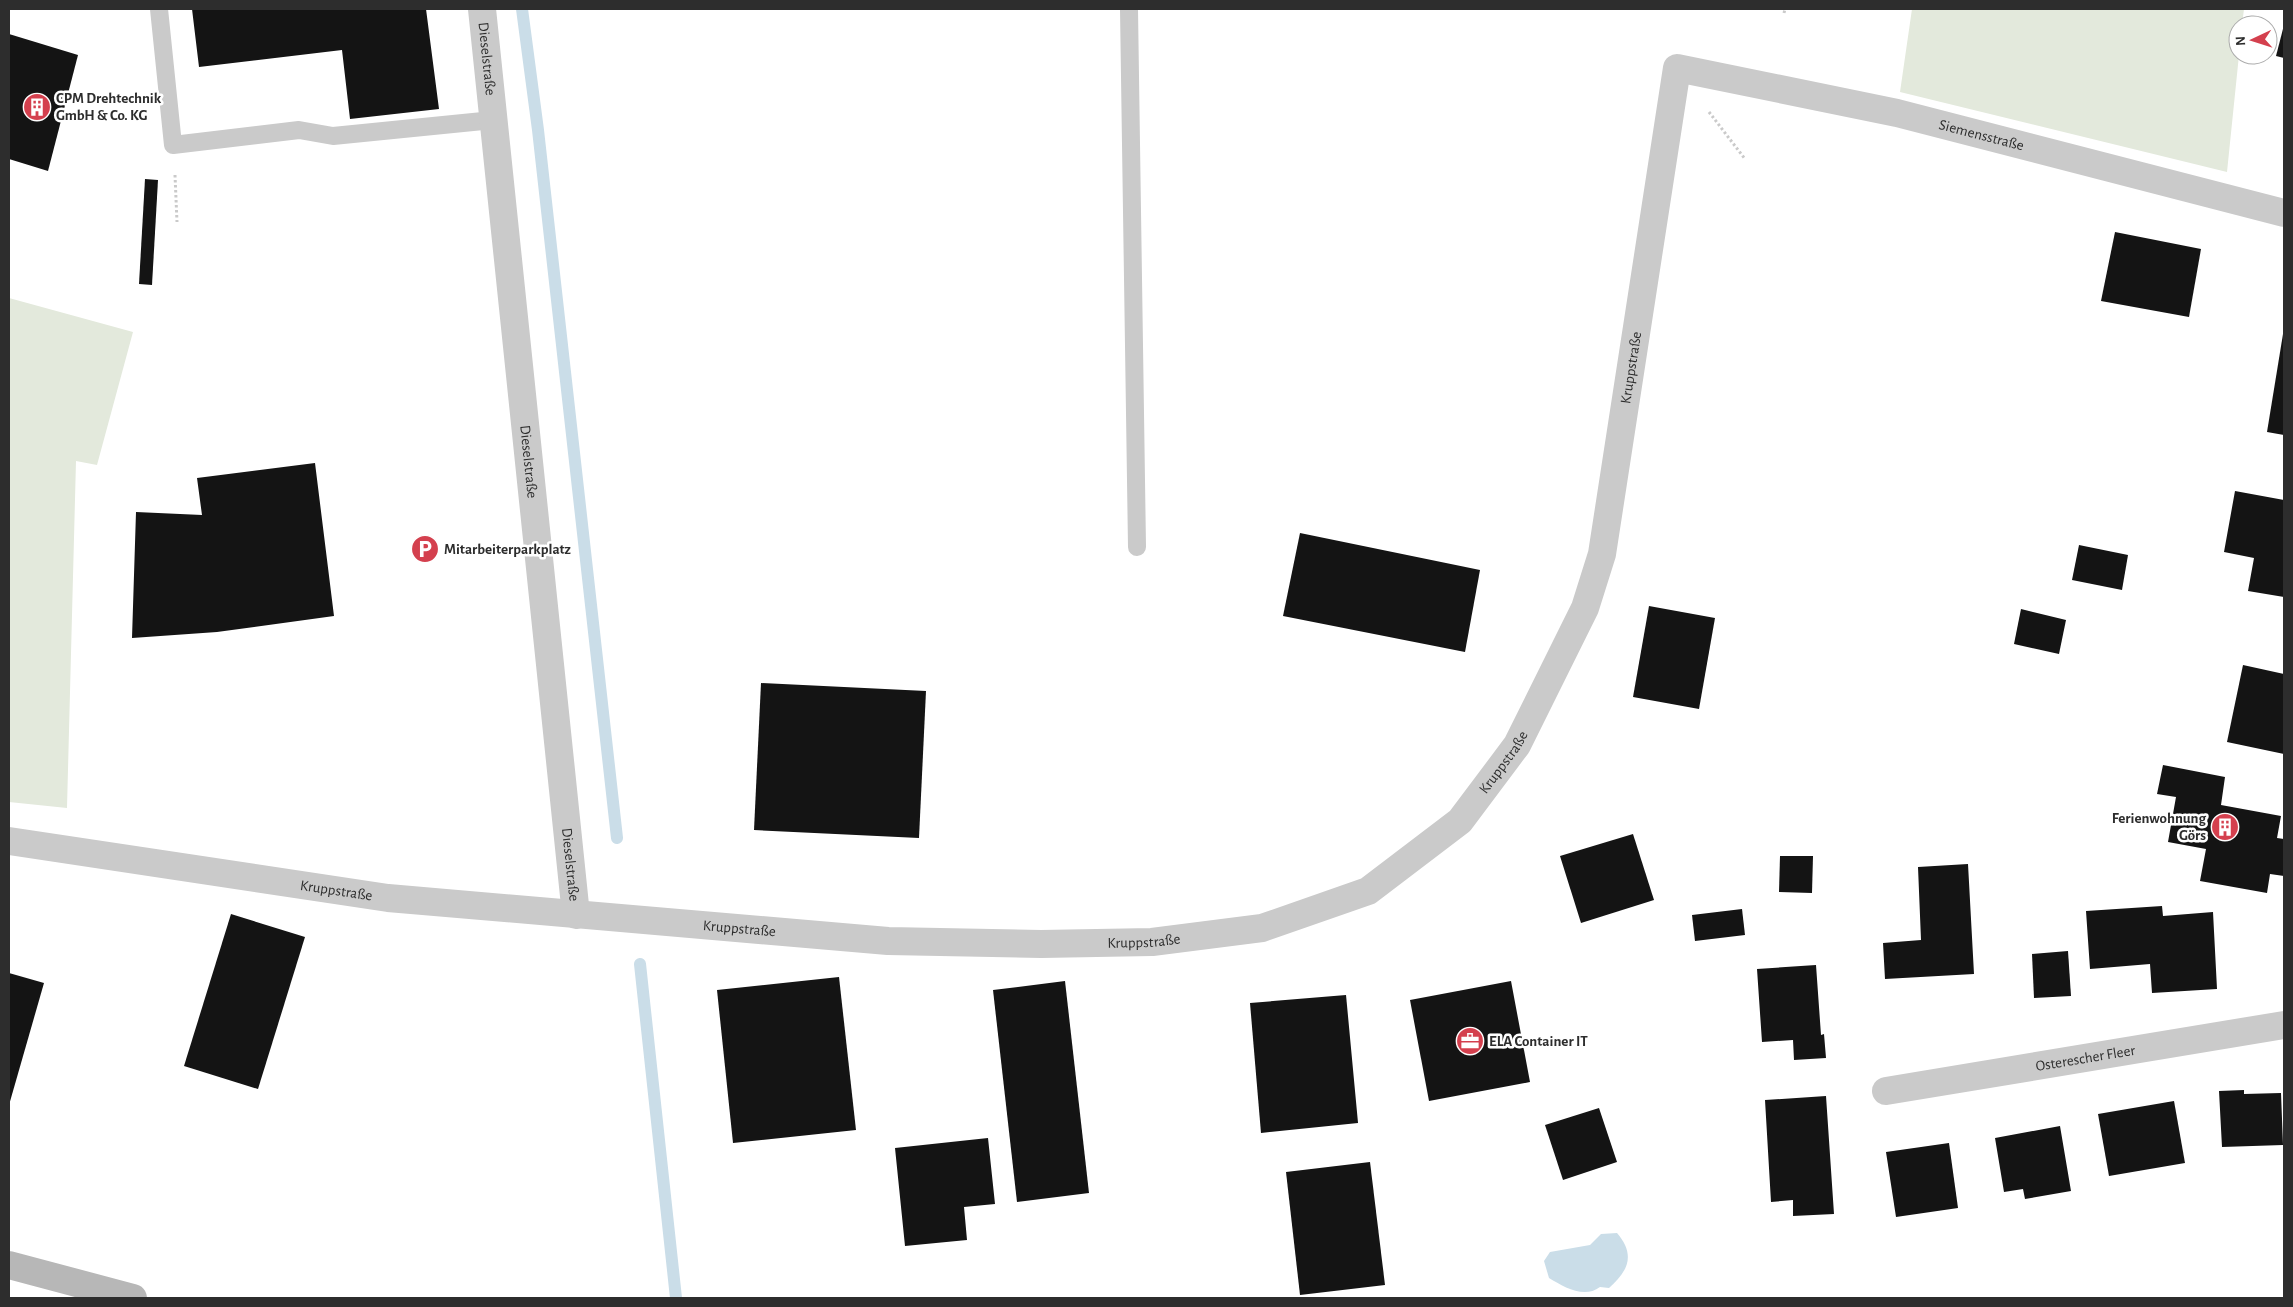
<svg xmlns="http://www.w3.org/2000/svg" width="2293" height="1307" viewBox="0 0 2293 1307" font-family="'Alegreya Sans',sans-serif">
<style>
.green{fill:#e3e9dc}
.water{fill:#cadde8}
.lines{fill:none;stroke-linecap:round;stroke-linejoin:round}
.stream{stroke:#cadde8;stroke-width:12}
.building{fill:#141414}
.path{stroke:#cacaca;stroke-width:3;stroke-dasharray:2.5 2.5;stroke-linecap:butt}
.service{stroke:#cacaca;stroke-width:18}
.minor{stroke:#cacaca;stroke-width:28}
.secondary{stroke:#b7b7b7;stroke-width:28}
.labels{text-anchor:middle;dominant-baseline:central;stroke-width:5;stroke-linejoin:round;paint-order:stroke}
.street-label{font-size:15px;fill:#2d2d2d;stroke:#fff}
.poi-label{font-size:15px;font-weight:bold;fill:#2d2d2d;stroke:#fff;text-anchor:start}
</style>
<rect width="100%" height="100%" fill="#fff"/>
<g class="green">
<polygon points="1912,9 2244,9 2242,25 2238,25 2239,55 2227,172 1900,92"/>
<polygon points="9,298 133,332 97,465 76,461 67,808 9,802"/>
</g>
<path class="water" d="M1617,1233C1636,1255 1628,1271 1609,1288L1600,1287C1584,1299 1564,1287 1549,1278L1544,1261L1550,1252L1590,1245L1601,1234Z"/>
<g class="lines">
<g class="stream">
<polyline points="522,9 538,130 617,838"/>
<polyline points="640,964 676,1298"/>
</g>
</g>
<g class="building">
<polygon points="192,9 426,9 439,109 350,119 342,50 199,67"/>
<polygon points="2284,25 2284,58 2276,56"/>
<polygon points="9,34 78,55 48,171 9,159"/>
<polygon points="145,179 158,180 152,285 139,284"/>
<polygon points="2115,232 2201,249 2189,317 2101,301"/>
<polygon points="2283,334 2284,334 2284,435 2267,432"/>
<polygon points="315,463 334,616 217,632 132,638 136,512 202,515 197,478"/>
<polygon points="2235,491 2284,500 2284,597 2248,591 2254,558 2224,552"/>
<polygon points="1300,533 1480,570 1465,652 1283,616"/>
<polygon points="2079,545 2128,555 2122,590 2072,580"/>
<polygon points="1649,606 1715,618 1699,709 1633,697"/>
<polygon points="2021,609 2066,620 2059,654 2014,644"/>
<polygon points="2243,665 2284,674 2284,754 2227,742"/>
<polygon points="761,683 926,691 919,838 754,830"/>
<polygon points="2163,765 2225,777 2221,805 2281,816 2277,838 2284,839 2284,876 2270,874 2267,893 2200,881 2206,849 2168,842 2176,797 2157,794"/>
<polygon points="1633,834 1654,900 1581,923 1560,856"/>
<polygon points="1780,856 1813,856 1812,893 1779,892"/>
<polygon points="1968,864 1974,974 1885,979 1883,943 1921,940 1918,867"/>
<polygon points="2162,906 2163,916 2213,912 2217,989 2152,993 2150,964 2090,969 2086,911"/>
<polygon points="1742,909 1745,935 1695,941 1692,915"/>
<polygon points="231,914 305,937 258,1089 184,1066"/>
<polygon points="2068,951 2071,996 2034,998 2032,954"/>
<polygon points="1816,965 1821,1035 1824,1034 1826,1058 1794,1060 1793,1040 1762,1042 1757,969"/>
<polygon points="9,973 44,983 9,1105"/>
<polygon points="839,977 856,1130 733,1143 717,990"/>
<polygon points="1065,981 1089,1193 1017,1202 993,990"/>
<polygon points="1511,981 1530,1082 1429,1101 1410,1000"/>
<polygon points="1346,995 1358,1123 1261,1133 1250,1003"/>
<polygon points="2244,1090 2244,1094 2281,1093 2283,1145 2222,1147 2219,1091"/>
<polygon points="1826,1096 1834,1214 1793,1216 1793,1200 1771,1202 1765,1100"/>
<polygon points="2174,1101 2185,1163 2109,1176 2098,1114"/>
<polygon points="1599,1108 1617,1162 1563,1180 1545,1125"/>
<polygon points="2060,1126 2071,1191 2025,1199 2023,1189 2004,1192 1995,1138"/>
<polygon points="988,1138 995,1204 964,1207 967,1240 905,1246 895,1148"/>
<polygon points="1949,1143 1958,1208 1896,1217 1886,1152"/>
<polygon points="1370,1162 1385,1285 1300,1295 1286,1172"/>
</g>
<g class="lines">
<g class="path">
<polyline points="1784,13 1785,9"/>
<polyline points="1709,112 1745,159"/>
<polyline points="175,175 177,222"/>
</g>
<g class="service">
<polyline points="159,9 173,145 299,130 333,136 493,120"/>
<polyline points="1129,9 1137,547"/>
</g>
<g class="minor">
<path id="s1" d="M482,9L576,915"/>
<path id="s2" d="M9,841L388,898L888,941L1041,944L1152,942L1262,928L1368,891L1460,821L1517,745L1585,608L1602,554L1677,68L1897,113L2284,213"/>
<path id="s3" d="M1886,1091L2284,1025"/>
</g>
<polyline class="secondary" points="9,1265 133,1298"/>
</g>
<defs>
<g id="building-disc" transform="scale(1.4375)"><circle r="9.5" fill="#d4404e" stroke="#fff"/><path d="M-4-6H4V6H1V3H-1V6H-4ZM-2.5-4.3h1.7v1.8h-1.7ZM.8-4.3h1.7v1.8H.8ZM-2.5-1h1.7V.8h-1.7ZM.8-1h1.7V.8H.8Z" fill="#fff"/></g>
<g id="parking-disc" transform="scale(1.4375)"><circle r="9.5" fill="#d4404e" stroke="#fff"/><path d="M-3.5-5.5H1a3.5 3.5 0 0 1 0 7H-1V5.5H-3.5ZM-1-3.4V-.6H.8a1.4 1.4 0 0 0 0-2.8Z" fill="#fff"/></g>
<g id="office-disc" transform="scale(1.4375)"><circle r="9.5" fill="#d4404e" stroke="#fff"/><path d="M-6-3h4V-5.5h4V-3h4V5H-6ZM-1-4.5V-3h2v-1.5ZM-6 0V1H6V0Z" fill="#fff"/></g>
</defs>
<g fill-rule="evenodd">
<use href="#building-disc" x="37" y="107"/>
<use href="#parking-disc" x="425" y="549"/>
<use href="#building-disc" x="2225" y="827"/>
<use href="#office-disc" x="1470" y="1041"/>
</g>
<g class="labels">
<g class="street-label">
<text stroke="none"><textPath href="#s1" startOffset="50">Dieselstraße</textPath></text>
<text stroke="none"><textPath href="#s2" startOffset="2596">Siemensstraße</textPath></text>
<text stroke="none"><textPath href="#s2" startOffset="1981">Kruppstraße</textPath></text>
<text stroke="none"><textPath href="#s1" startOffset="455">Dieselstraße</textPath></text>
<text stroke="none"><textPath href="#s2" startOffset="1561">Kruppstraße</textPath></text>
<text stroke="none"><textPath href="#s1" startOffset="860">Dieselstraße</textPath></text>
<text stroke="none"><textPath href="#s2" startOffset="331">Kruppstraße</textPath></text>
<text stroke="none"><textPath href="#s2" startOffset="736">Kruppstraße</textPath></text>
<text stroke="none"><textPath href="#s2" startOffset="1141">Kruppstraße</textPath></text>
<text stroke="none"><textPath href="#s3" startOffset="202">Osterescher Fleer</textPath></text>
</g>
<g class="poi-label">
<text x="56" y="98">CPM Drehtechnik<tspan x="56" dy="17">GmbH &amp; Co. KG</tspan></text>
<text x="444" y="549">Mitarbeiterparkplatz</text>
<text x="2206" y="818" text-anchor="end">Ferienwohnung<tspan x="2206" dy="17">Görs</tspan></text>
<text x="1489" y="1041">ELA Container IT</text>
</g>
</g>
<rect width="2293" height="1307" fill="none" stroke="#2d2d2d" stroke-width="20"/>
<g transform="translate(2253 40) rotate(266)"><circle r="24" fill="#ffffff" stroke="#ababab"/>
<path d="M0-4L9 19L0 12L-9 19Z" fill="#d4404e"/>
<text y="-8" font-size="14" font-weight="bold" text-anchor="middle" fill="#2d2d2d">N</text>
</g>
</svg>
